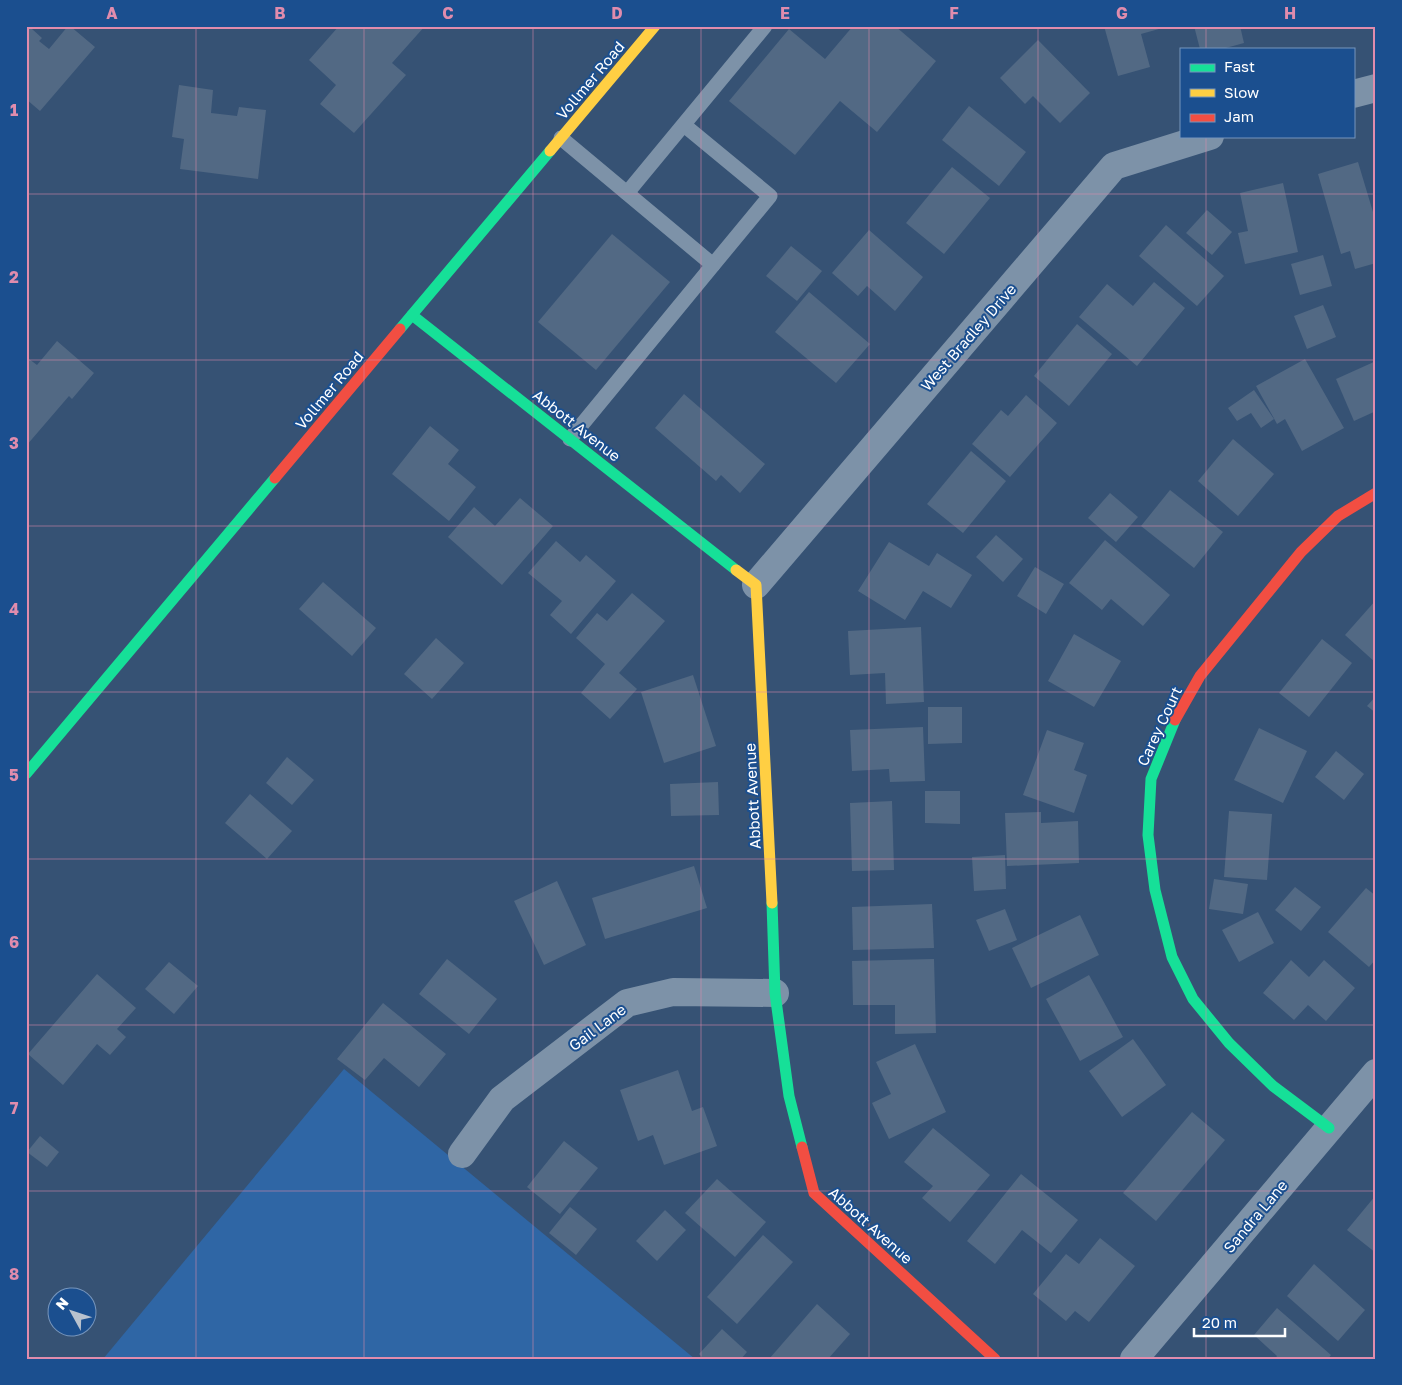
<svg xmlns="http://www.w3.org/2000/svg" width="1402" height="1385" viewBox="0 0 1402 1385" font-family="'Golos Text',sans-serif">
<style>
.green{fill:#2f66a5}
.building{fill:#526984}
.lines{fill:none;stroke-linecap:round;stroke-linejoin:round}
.lane{stroke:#7d92a8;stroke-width:15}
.street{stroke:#7d92a8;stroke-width:28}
.fast{stroke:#16e098;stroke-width:11}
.slow{stroke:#ffcf43;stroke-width:11}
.jam{stroke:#f24e42;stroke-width:11}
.grid{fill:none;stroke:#e08cad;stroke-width:1;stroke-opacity:0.55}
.labels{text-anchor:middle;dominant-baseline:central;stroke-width:4;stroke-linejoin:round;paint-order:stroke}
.street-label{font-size:15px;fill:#fff;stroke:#1b4f8f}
.neatline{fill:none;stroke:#e08cad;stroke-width:2}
.grid-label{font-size:16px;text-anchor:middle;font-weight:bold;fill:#e08cad}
</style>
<rect width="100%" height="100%" fill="#365274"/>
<polygon class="green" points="344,1069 695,1359 103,1359"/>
<g class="building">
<polygon points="26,26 31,26 32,29 42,38 39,41 49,49 68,26 70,26 95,47 40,111 26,99"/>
<polygon points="339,26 425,26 392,63 406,75 354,133 320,104 336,85 309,60"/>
<polygon points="853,26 895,26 936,61 877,132 840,101 795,155 729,101 789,29 825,59"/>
<polygon points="1104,26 1166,26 1166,27 1141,34 1150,67 1118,76"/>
<polygon points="1194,26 1240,26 1244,43 1222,49 1200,49"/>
<polygon points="1038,40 1090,93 1060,123 1033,96 1025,104 1000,78"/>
<polygon points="179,85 213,90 211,113 237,116 239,107 266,110 258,179 180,169 184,139 172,137"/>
<polygon points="969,106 1026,152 999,186 942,140"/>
<polygon points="1358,162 1376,222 1376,263 1355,269 1350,251 1341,254 1318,174"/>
<polygon points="952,167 990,198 944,254 906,223"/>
<polygon points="1283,183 1298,252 1245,264 1238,233 1248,231 1240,193"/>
<polygon points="1207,210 1232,232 1212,255 1186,233"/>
<polygon points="1166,225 1224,276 1197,306 1139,256"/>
<polygon points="869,230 923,277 895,311 867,286 858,296 832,273"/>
<polygon points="612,234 670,282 596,370 538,322"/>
<polygon points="791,246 822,271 797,301 766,276"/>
<polygon points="1323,255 1332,286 1300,295 1291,264"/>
<polygon points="1154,282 1185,308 1137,366 1079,317 1107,284 1133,306"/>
<polygon points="809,292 870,344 836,383 775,332"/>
<polygon points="1323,305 1336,337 1307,349 1294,316"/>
<polygon points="1077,324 1112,354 1069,406 1034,376"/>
<polygon points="57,341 94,373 72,399 69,396 26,446 26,362 29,359 37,365"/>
<polygon points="1305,359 1344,428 1302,451 1285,419 1277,424 1256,386"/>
<polygon points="1376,361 1376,411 1354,421 1336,379"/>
<polygon points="1254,390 1274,419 1261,428 1251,413 1237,421 1228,408"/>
<polygon points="684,394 765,464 740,493 721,475 716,481 655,428"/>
<polygon points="1026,395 1057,423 1010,477 972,444 1001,410 1008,416"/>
<polygon points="430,426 459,450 448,464 476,487 449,521 392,474"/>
<polygon points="1233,439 1274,474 1238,516 1198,481"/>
<polygon points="971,451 1006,481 963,533 927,504"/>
<polygon points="1170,490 1223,532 1194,568 1141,526"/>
<polygon points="1110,493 1138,517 1116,542 1088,518"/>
<polygon points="520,498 553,526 502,585 448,537 474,507 495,526"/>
<polygon points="996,535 1023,559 1003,582 976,557"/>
<polygon points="1105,540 1170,595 1143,626 1111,599 1102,610 1069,583"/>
<polygon points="556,541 580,562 586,555 616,581 571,634 550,615 562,601 528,573"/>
<polygon points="889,542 929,566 937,553 972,575 951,608 923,591 905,620 858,591"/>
<polygon points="1035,567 1064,584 1046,614 1017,596"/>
<polygon points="323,582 376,628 352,656 299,609"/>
<polygon points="632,593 665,621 619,673 637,689 610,719 581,693 605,664 576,638 597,613 607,621"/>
<polygon points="1376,600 1376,663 1345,635"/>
<polygon points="921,627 924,702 886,704 885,673 850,675 848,631"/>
<polygon points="1074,634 1121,661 1094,707 1048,681"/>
<polygon points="436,638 464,663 432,699 404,674"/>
<polygon points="1322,639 1352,663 1309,717 1279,693"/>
<polygon points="693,675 716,746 664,763 641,692"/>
<polygon points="1376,696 1376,713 1367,706"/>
<polygon points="928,707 962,707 962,743 928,744"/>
<polygon points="923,727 925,781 890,782 889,769 852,771 850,730"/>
<polygon points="1259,728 1307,751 1283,803 1234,780"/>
<polygon points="1047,730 1084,743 1074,770 1087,775 1074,813 1023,795"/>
<polygon points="1336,751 1364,774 1344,800 1315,777"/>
<polygon points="287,757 314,780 292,805 266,783"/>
<polygon points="718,782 719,815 671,816 670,784"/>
<polygon points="925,791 960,791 960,824 925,823"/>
<polygon points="250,794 292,831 267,859 225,823"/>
<polygon points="892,801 894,870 852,871 850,803"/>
<polygon points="1229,811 1272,814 1267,880 1224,877"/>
<polygon points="1041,812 1041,823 1078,821 1079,863 1007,866 1005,813"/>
<polygon points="1005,855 1006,889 974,891 972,857"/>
<polygon points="694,866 707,908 605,939 592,898"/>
<polygon points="1214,879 1248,884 1243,914 1209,909"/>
<polygon points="557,881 586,945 544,965 514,901"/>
<polygon points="1295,887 1321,907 1301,931 1275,910"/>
<polygon points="1366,888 1376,896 1376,959 1369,967 1328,932"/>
<polygon points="932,904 934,948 853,950 852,907"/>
<polygon points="1005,909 1017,940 989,951 976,920"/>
<polygon points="1258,912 1274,943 1239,962 1222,930"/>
<polygon points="1080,915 1099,955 1031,988 1012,948"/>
<polygon points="447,959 497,999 469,1034 419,994"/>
<polygon points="934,959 936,1033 895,1034 895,1005 853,1005 852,961"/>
<polygon points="1291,960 1309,977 1324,960 1355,988 1326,1021 1308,1005 1294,1020 1263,993"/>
<polygon points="169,962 198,986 174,1014 145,989"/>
<polygon points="97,974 136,1008 117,1029 126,1037 110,1055 97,1044 63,1085 28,1054"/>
<polygon points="1089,975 1123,1037 1080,1061 1046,999"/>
<polygon points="383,1003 446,1054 419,1087 384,1058 365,1080 337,1059"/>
<polygon points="1133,1039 1166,1085 1122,1117 1089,1071"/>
<polygon points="915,1044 946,1112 889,1139 872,1103 891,1094 876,1062"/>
<polygon points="678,1070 692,1111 703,1107 717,1146 664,1165 653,1135 638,1141 620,1090"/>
<polygon points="1192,1112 1225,1140 1156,1221 1123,1193"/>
<polygon points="933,1128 990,1175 950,1222 922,1198 933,1186 904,1162"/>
<polygon points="40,1136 59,1152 47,1167 27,1152"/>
<polygon points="564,1141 598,1168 560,1214 527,1187"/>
<polygon points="1021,1174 1078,1220 1051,1253 1022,1230 995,1264 967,1241"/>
<polygon points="717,1179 766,1222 735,1257 685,1213"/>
<polygon points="1376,1195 1376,1253 1347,1230"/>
<polygon points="570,1207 597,1229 576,1255 549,1233"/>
<polygon points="665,1210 686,1230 657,1261 636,1241"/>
<polygon points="763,1235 793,1262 737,1324 707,1297"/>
<polygon points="1100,1238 1135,1266 1089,1322 1075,1311 1066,1321 1033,1294 1066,1254 1079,1264"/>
<polygon points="1314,1264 1365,1310 1338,1341 1287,1296"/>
<polygon points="817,1304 850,1334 828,1359 769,1359"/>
<polygon points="1277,1308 1331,1355 1328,1359 1275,1359 1277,1356 1254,1335"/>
<polygon points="722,1329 747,1352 741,1359 704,1359 699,1354"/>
</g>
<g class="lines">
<g class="lane">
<polyline points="684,125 770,196 713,265"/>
<polyline points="561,138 713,265 570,439"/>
<polyline points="627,193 765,26"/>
</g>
<g class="street">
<polyline points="1353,94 1376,88"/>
<polyline points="756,585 1114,166 1210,136"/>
<polyline points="462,1154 502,1099 627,1003 673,992 775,993"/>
<polyline points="1134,1359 1376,1073"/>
</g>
<g class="fast">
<polyline points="412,315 736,570"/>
<polyline points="400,329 550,151"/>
<polyline points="1175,720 1151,779 1148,835 1155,890 1172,957 1193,999 1229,1043 1273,1086 1329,1128"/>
<polyline points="26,774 275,478"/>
<polyline points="772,903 775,993 789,1096 802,1147"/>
</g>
<g class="slow">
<polyline points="550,151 655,26"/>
<polyline points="736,570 756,585 772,903"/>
</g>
<g class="jam">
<polyline points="275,478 400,329"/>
<polyline points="1175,720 1200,676 1301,552 1338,516 1376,493"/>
<polyline points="802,1147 814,1193 995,1359"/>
</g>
</g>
<path class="grid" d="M196,26V1359M364,26V1359M533,26V1359M701,26V1359M869,26V1359M1038,26V1359M1206,26V49M1206,136V1359M26,194H1376M26,360H1376M26,526H1376M26,692H1376M26,859H1376M26,1025H1376M26,1191H1376"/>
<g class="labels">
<g class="street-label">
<text transform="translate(590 80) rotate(-50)">Vollmer Road</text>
<text transform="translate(968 337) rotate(-49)">West Bradley Drive</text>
<text transform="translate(329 390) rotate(-50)">Vollmer Road</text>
<text transform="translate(577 425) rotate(38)">Abbott Avenue</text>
<text transform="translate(1159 726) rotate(-65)">Carey Court</text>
<text transform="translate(752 796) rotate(-93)">Abbott Avenue</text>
<text transform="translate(597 1027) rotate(-37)">Gail Lane</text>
<text transform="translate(1255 1216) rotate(-50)">Sandra Lane</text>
<text transform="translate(871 1225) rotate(42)">Abbott Avenue</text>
</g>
</g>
<rect width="1402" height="1385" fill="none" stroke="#1b4f8f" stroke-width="55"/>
<rect x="1180" y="48" width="175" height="90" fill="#1b4f8f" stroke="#7695bc"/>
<rect x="1190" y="64" width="25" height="8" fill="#16e098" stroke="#7695bc"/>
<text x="1224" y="72" font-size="15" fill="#ffffff">Fast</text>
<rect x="1190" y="89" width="25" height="8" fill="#ffcf43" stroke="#7695bc"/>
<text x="1224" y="98" font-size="15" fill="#ffffff">Slow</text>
<rect x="1190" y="114" width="25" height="8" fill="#f24e42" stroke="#7695bc"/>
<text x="1224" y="122" font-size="15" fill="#ffffff">Jam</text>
<g transform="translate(72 1312) rotate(310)"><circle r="24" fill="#1b4f8f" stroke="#7695bc"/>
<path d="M0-4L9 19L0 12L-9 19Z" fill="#b9c2ce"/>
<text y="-8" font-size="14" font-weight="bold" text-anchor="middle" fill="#ffffff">N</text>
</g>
<path d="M1194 1328v8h91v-8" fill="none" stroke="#ffffff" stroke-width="2.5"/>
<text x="1202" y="1328" font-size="15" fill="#ffffff" stroke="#1b4f8f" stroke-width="4" paint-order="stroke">20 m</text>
<rect x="28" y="28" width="1346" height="1330" class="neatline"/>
<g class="grid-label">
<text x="112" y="19">A</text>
<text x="280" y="19">B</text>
<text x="448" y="19">C</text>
<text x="617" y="19">D</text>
<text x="785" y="19">E</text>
<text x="954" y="19">F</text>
<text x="1122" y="19">G</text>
<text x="1290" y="19">H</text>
<text x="14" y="116">1</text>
<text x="14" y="283">2</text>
<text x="14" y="449">3</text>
<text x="14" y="615">4</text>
<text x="14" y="781">5</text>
<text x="14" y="948">6</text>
<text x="14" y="1114">7</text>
<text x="14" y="1280">8</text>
</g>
</svg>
